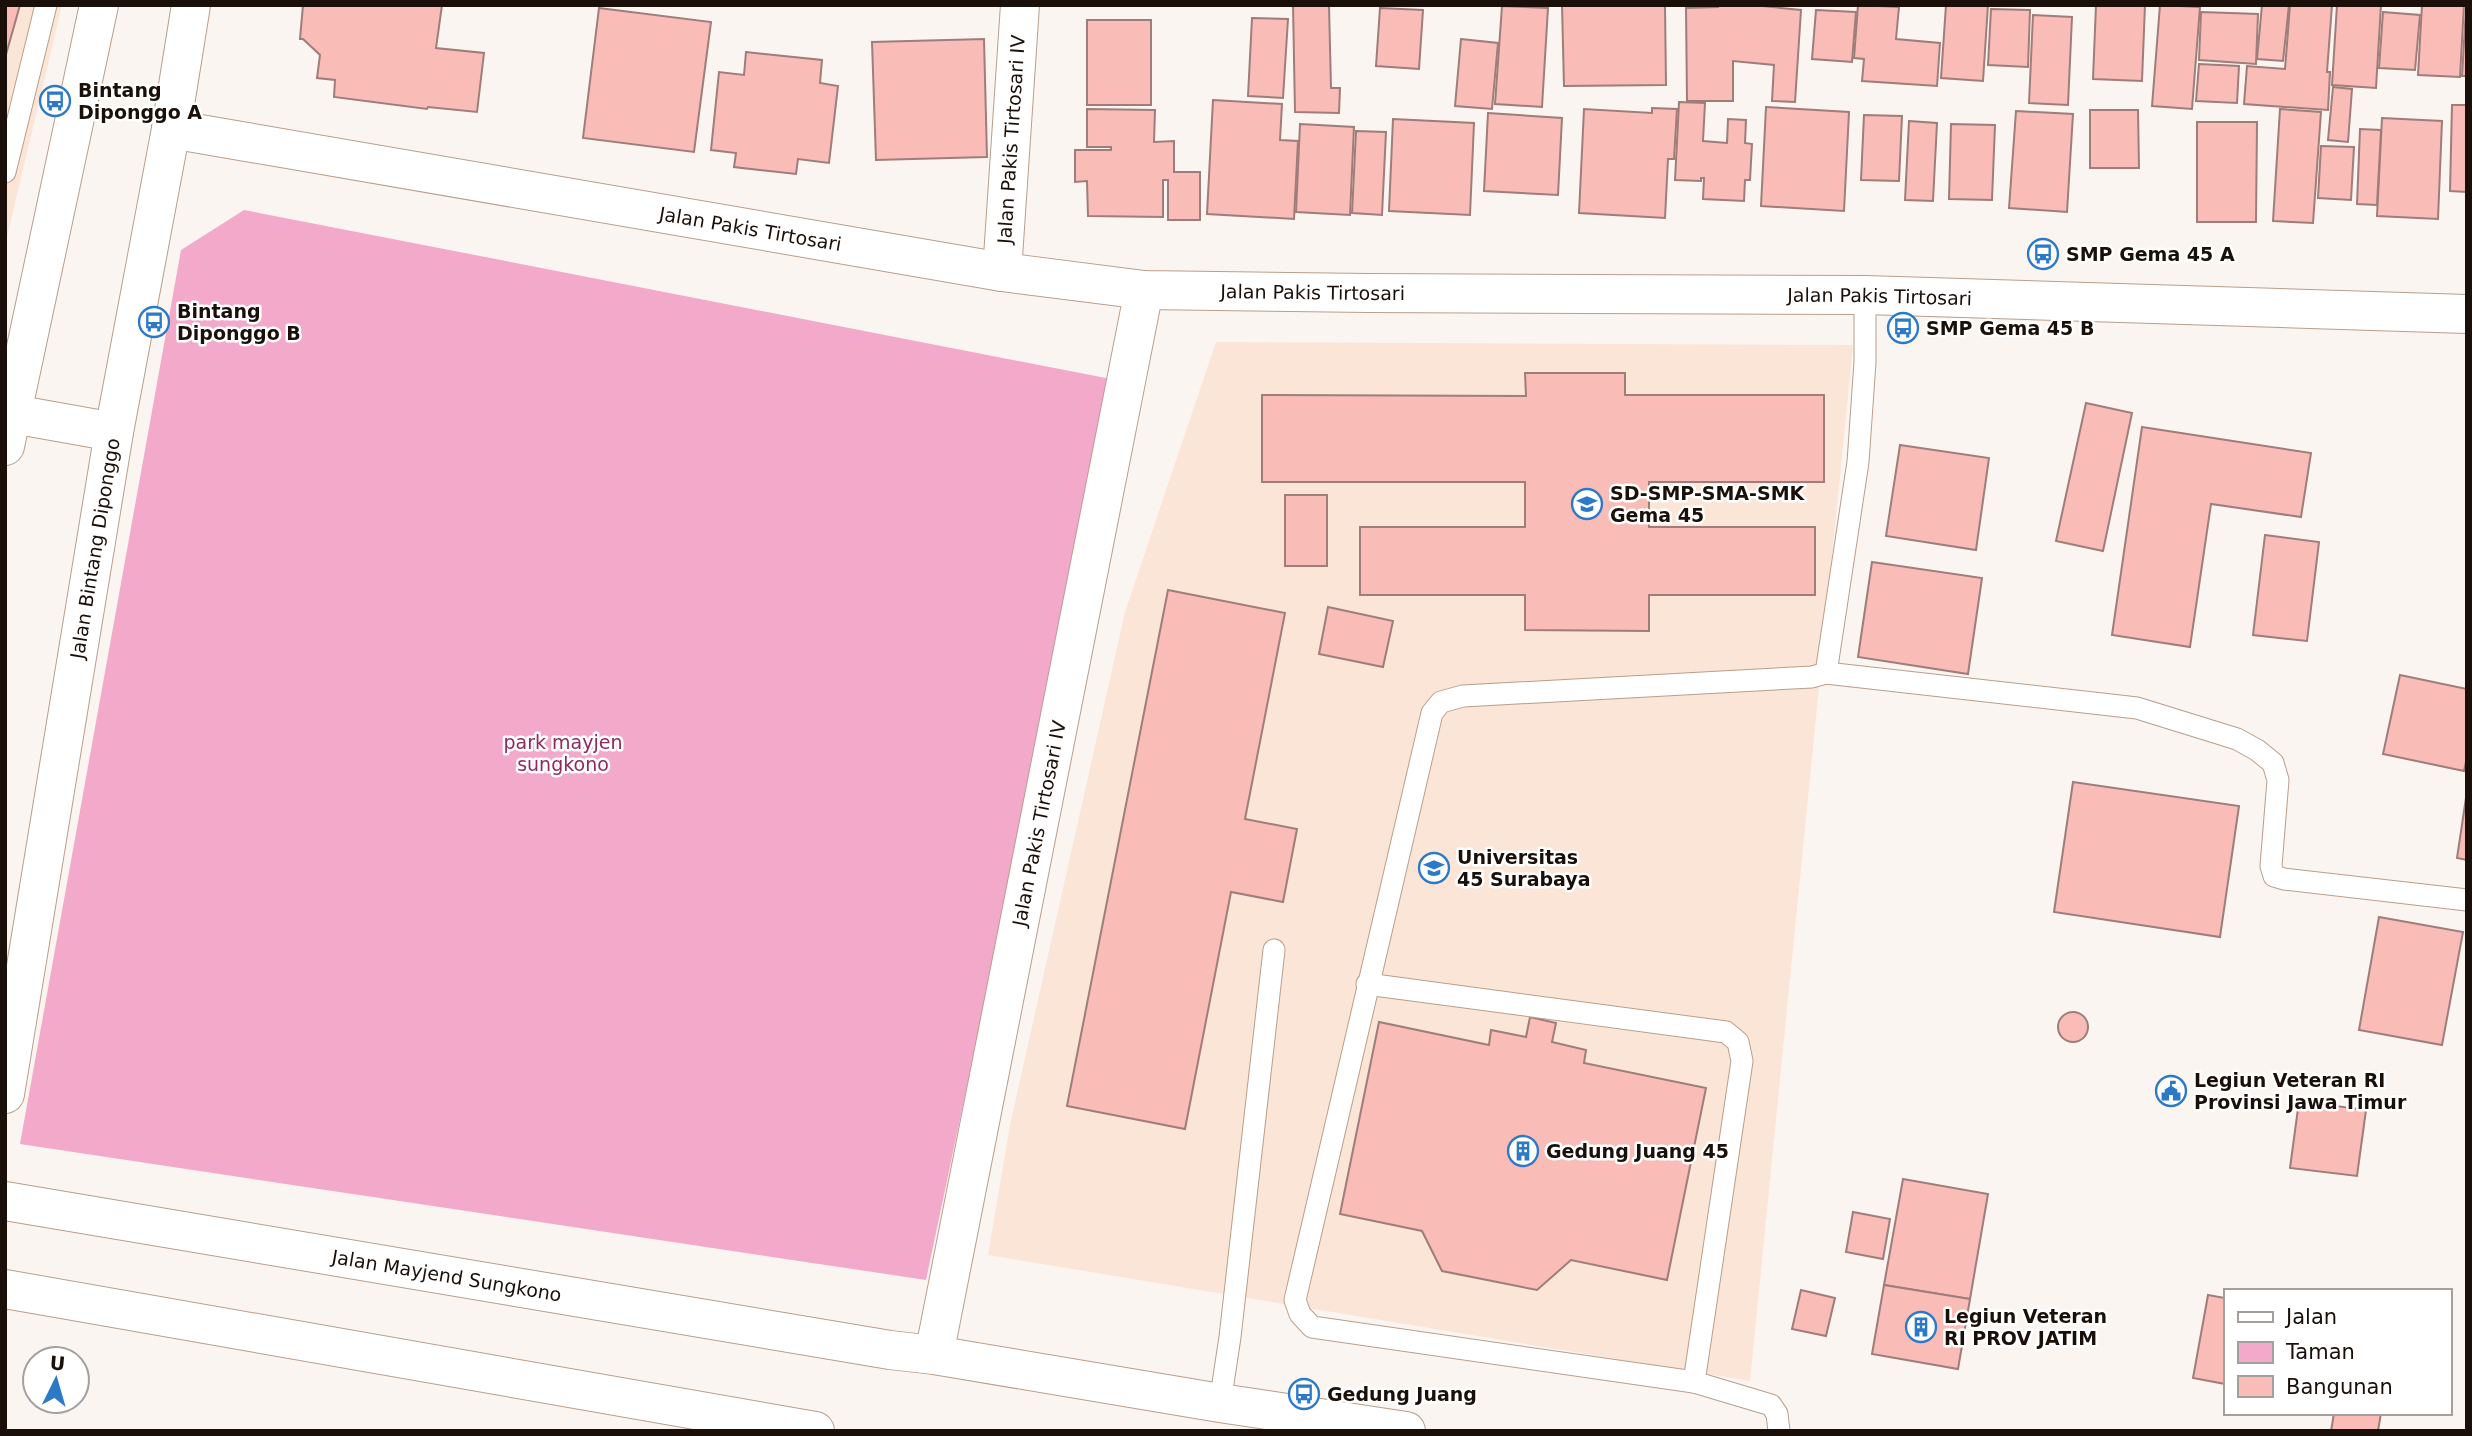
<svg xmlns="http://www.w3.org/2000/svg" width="2472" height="1436" viewBox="0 0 2472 1436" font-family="'DejaVu Sans',sans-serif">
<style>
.built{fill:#fae5d6}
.green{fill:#f3a9ca}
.building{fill:#f9bcb7;stroke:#9e7d7a;stroke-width:2}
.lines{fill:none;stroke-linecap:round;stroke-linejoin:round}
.lane-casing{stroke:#b99e8b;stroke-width:23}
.street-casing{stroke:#b99e8b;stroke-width:40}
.primary-casing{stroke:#b99e8b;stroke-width:40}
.lane{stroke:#fff;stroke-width:21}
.street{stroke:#fff;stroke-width:38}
.primary{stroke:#fff;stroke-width:38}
.labels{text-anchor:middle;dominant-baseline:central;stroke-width:5;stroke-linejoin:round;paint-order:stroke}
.poi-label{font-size:19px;font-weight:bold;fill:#1a1009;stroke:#fff;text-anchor:start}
.street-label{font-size:19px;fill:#1a1009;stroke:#fff}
.park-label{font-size:19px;fill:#902960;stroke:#fff}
</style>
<rect width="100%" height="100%" fill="#fbf5f1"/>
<g class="built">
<polygon points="5,5 62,5 5,245"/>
<polygon points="1216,342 1853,345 1750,1381 988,1255 1010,1125 1125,612"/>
</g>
<polygon class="green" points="244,210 1116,380 926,1280 20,1144 181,250"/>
<g class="building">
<polygon points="5,5 20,5 5,58"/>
<polygon points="303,5 442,5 436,48 484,53 477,112 428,107 427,109 334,97 335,80 317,78 320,55 303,39 300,39"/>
<polygon points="1293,5 1329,5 1331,88 1340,88 1339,113 1295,112"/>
<polygon points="1562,5 1665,5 1666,85 1564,86"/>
<polygon points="1718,5 1752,5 1801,10 1795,102 1772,101 1774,65 1733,61 1733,101 1687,101 1686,8 1718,7"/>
<polygon points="1858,5 1899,7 1896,39 1940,43 1937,86 1862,81 1864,59 1854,58"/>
<polygon points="1946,5 1988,5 1983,81 1941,78"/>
<polygon points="2096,5 2145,5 2142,81 2093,79"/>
<polygon points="2160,5 2200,7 2192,109 2152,106"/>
<polygon points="2262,5 2289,5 2283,61 2257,59"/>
<polygon points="2290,5 2332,5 2327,72 2330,72 2328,110 2244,104 2247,66 2285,69"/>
<polygon points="2337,5 2381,5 2376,88 2332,85"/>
<polygon points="2422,5 2464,5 2460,77 2418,75"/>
<polygon points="1502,6 1548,8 1542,107 1495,104"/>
<polygon points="599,8 711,22 694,152 583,138"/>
<polygon points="1380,8 1423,10 1419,69 1376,66"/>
<polygon points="2466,8 2467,8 2467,76 2462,76"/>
<polygon points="1991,9 2030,10 2028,67 1988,65"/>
<polygon points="1816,10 1856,12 1852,62 1812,59"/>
<polygon points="2201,12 2258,14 2256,64 2199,60"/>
<polygon points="2383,12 2420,15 2415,70 2379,68"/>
<polygon points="2033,15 2072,17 2068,105 2029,103"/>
<polygon points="1252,18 1288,19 1283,98 1248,96"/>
<rect x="1087" y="20" width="64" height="85"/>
<polygon points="984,39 987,157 876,160 872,42"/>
<polygon points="1461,39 1498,43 1492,109 1455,106"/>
<polygon points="746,52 822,60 820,83 838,86 829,163 798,159 796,174 734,167 736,153 711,150 719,72 744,75"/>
<polygon points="2199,64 2239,66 2237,103 2196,101"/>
<polygon points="2333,87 2352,89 2348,142 2328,140"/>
<polygon points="1213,100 1282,104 1280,140 1298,141 1294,219 1207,214"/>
<polygon points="1679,102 1705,103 1703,141 1727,143 1728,119 1746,120 1745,143 1752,144 1750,180 1745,180 1744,201 1703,199 1704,178 1701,178 1701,181 1675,180"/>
<polygon points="2452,105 2467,105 2467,192 2450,191"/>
<polygon points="1766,107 1849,112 1844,211 1761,206"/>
<polygon points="1652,108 1677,109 1674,159 1668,159 1665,218 1579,213 1584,109 1652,113"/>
<polygon points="1087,109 1155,110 1154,142 1174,141 1174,172 1200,172 1200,220 1168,220 1168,180 1163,180 1163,217 1088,216 1087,181 1075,182 1075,150 1111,150 1111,147 1087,147"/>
<polygon points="2280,109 2321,112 2313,223 2273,221"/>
<polygon points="2090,110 2138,110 2139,168 2090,168"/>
<polygon points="2016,111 2073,114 2067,212 2009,208"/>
<polygon points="1488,113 1562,118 1558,195 1484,191"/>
<polygon points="1864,115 1902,116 1899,181 1861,180"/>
<polygon points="2382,118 2442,121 2438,219 2377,216"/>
<polygon points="1393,119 1474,123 1470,215 1389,211"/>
<polygon points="1909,121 1937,123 1933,201 1905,200"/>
<polygon points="2197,122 2257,122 2256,222 2197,222"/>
<polygon points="1300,124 1354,127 1350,215 1296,212"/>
<polygon points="1951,124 1995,125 1992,200 1949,199"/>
<polygon points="2360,129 2381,130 2377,205 2357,204"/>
<polygon points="1356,131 1386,132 1382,215 1352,213"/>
<polygon points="2321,146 2354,147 2351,200 2318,198"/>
<polygon points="1525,373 1625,373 1625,395 1824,395 1824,482 1649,482 1649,527 1815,527 1815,595 1649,595 1649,631 1525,630 1525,595 1360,595 1360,527 1525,527 1525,482 1262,482 1262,395 1526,396"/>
<polygon points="2086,403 2132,413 2103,551 2056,541"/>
<polygon points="2142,427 2311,453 2301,517 2211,504 2190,647 2112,635"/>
<polygon points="1900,445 1989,458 1976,550 1886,536"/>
<rect x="1285" y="495" width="42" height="71"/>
<polygon points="2265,535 2319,542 2307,641 2253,635"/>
<polygon points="1872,562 1982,578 1968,674 1858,657"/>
<polygon points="1168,590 1285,613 1245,819 1297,829 1283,902 1231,892 1185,1129 1067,1106"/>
<polygon points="1328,607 1393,621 1383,667 1319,654"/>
<polygon points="2400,675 2467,689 2467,757 2464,771 2383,754"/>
<polygon points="2073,782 2239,806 2220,937 2054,912"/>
<polygon points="2467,791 2467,860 2457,858"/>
<polygon points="2379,917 2463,932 2442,1045 2359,1030"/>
<circle cx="2073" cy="1027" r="15"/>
<polygon points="1530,1017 1556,1023 1552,1042 1586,1050 1584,1063 1706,1088 1667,1280 1571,1260 1537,1290 1442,1271 1422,1231 1340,1214 1379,1022 1489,1045 1491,1030 1526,1037"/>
<polygon points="2299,1101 2366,1110 2357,1176 2290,1168"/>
<polygon points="1903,1179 1988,1194 1970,1299 1884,1285"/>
<polygon points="1853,1212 1890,1219 1883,1259 1846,1252"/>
<polygon points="1884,1285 1970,1299 1958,1369 1872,1354"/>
<polygon points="1801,1290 1835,1298 1826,1336 1792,1329"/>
<polygon points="2208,1295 2225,1298 2225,1384 2193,1378"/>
<polygon points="2334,1413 2381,1413 2378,1431 2331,1431"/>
</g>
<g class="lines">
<g class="lane-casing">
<g id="lane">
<polyline points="5,172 46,5"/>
<polyline points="1826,673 2137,708 2237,739 2257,750 2273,763 2278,780 2271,866 2274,876 2284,879 2467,900"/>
<polyline points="1367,984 1726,1032 1738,1042 1742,1061 1694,1382"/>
<polyline points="1220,1403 1230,1337 1274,950"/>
<polyline points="1779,1431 1777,1414 1771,1405 1694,1382 1312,1327 1300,1314 1295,1300 1432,713 1441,702 1463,696 1812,677 1826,673 1858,462 1865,362 1865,295"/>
</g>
</g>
<g class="street-casing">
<g id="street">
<path id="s1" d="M171,129L1002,272L1144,290L1368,293L1865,295L2467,314"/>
<path id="s2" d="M1002,272L1020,5"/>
<polyline points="13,414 114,432"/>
<polyline points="5,446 99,5"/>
<path id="s3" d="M5,1094L114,432L171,129L191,5"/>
<path id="s4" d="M934,1355L1144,290"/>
</g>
</g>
<g class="primary-casing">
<g id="primary">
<path id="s5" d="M5,1201L890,1350L934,1355L1220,1403L1406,1431"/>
<polyline points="5,1289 815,1431"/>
</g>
</g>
<use href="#lane" class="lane"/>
<use href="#street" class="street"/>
<use href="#primary" class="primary"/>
</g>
<defs>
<g id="bus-ring" transform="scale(1.575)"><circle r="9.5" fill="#fff" stroke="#2c79c8" stroke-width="1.5"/><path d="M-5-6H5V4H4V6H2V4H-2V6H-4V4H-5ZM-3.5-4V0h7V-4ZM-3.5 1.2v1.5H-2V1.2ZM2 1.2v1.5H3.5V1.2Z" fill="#2c79c8"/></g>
<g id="school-ring" transform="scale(1.575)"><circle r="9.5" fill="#fff" stroke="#2c79c8" stroke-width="1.5"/><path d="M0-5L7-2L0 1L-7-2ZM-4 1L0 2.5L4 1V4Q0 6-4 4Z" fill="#2c79c8"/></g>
<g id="university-ring" transform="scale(1.575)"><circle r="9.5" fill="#fff" stroke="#2c79c8" stroke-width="1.5"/><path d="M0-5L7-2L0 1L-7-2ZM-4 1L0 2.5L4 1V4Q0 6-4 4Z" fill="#2c79c8"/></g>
<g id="civic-ring" transform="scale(1.575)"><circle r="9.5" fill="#fff" stroke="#2c79c8" stroke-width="1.5"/><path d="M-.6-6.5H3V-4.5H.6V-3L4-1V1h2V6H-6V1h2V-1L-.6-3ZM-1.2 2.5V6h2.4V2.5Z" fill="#2c79c8"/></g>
<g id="building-ring" transform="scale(1.575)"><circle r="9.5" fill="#fff" stroke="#2c79c8" stroke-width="1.5"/><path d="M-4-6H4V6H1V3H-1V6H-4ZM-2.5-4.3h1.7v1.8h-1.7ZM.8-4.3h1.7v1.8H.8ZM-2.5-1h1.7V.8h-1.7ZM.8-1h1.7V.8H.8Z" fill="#2c79c8"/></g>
</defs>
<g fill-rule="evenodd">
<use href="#bus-ring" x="55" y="101"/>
<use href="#bus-ring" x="2043" y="254"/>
<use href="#bus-ring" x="154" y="322"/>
<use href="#bus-ring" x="1903" y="328"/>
<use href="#school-ring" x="1587" y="504"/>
<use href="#university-ring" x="1434" y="868"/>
<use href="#civic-ring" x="2171" y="1091"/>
<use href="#building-ring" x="1523" y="1151"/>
<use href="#building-ring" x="1921" y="1327"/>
<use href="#bus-ring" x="1304" y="1394"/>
</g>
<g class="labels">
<g class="poi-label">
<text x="78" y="90">Bintang<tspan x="78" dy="22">Diponggo A</tspan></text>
<text x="2066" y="254">SMP Gema 45 A</text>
<text x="177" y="311">Bintang<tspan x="177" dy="22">Diponggo B</tspan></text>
<text x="1926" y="328">SMP Gema 45 B</text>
<text x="1610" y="493">SD-SMP-SMA-SMK<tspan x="1610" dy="22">Gema 45</tspan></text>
<text x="1457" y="857">Universitas<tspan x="1457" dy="22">45 Surabaya</tspan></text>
<text x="2194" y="1080">Legiun Veteran RI<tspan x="2194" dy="22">Provinsi Jawa Timur</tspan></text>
<text x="1546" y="1151">Gedung Juang 45</text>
<text x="1944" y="1316">Legiun Veteran<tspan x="1944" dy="22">RI PROV JATIM</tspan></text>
<text x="1327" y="1394">Gedung Juang</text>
</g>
<g class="street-label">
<text stroke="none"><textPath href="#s2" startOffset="133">Jalan Pakis Tirtosari IV</textPath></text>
<text stroke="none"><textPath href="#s1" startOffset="588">Jalan Pakis Tirtosari</textPath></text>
<text stroke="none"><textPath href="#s1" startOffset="1155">Jalan Pakis Tirtosari</textPath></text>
<text stroke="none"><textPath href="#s1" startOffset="1722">Jalan Pakis Tirtosari</textPath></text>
<text stroke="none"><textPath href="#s3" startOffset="553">Jalan Bintang Diponggo</textPath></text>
<text stroke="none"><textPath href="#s4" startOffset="542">Jalan Pakis Tirtosari IV</textPath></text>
<text stroke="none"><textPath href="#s5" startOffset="448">Jalan Mayjend Sungkono</textPath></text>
</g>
<g class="park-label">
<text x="563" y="742">park mayjen<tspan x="563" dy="22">sungkono</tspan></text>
</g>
</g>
<rect width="2472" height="1436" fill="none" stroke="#1a1009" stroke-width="14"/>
<rect x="2224" y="1289" width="228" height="126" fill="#ffffff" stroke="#a39f9d" stroke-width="2"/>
<rect x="2238" y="1312" width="35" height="10" fill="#ffffff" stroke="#a39f9d" stroke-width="2"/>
<text x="2286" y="1324" font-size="21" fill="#1a1009">Jalan</text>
<rect x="2238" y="1342" width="35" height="21" fill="#f3a9ca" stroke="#a39f9d" stroke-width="2"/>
<text x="2286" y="1359" font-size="21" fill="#1a1009">Taman</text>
<rect x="2238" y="1376" width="35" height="21" fill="#f9bcb7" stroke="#a39f9d" stroke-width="2"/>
<text x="2286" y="1394" font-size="21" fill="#1a1009">Bangunan</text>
<g transform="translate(56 1380) rotate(5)"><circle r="33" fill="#ffffff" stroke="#a39f9d" stroke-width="2"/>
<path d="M0-5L12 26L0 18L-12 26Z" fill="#2c79c8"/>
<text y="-10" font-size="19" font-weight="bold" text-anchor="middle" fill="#1a1009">U</text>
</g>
</svg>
